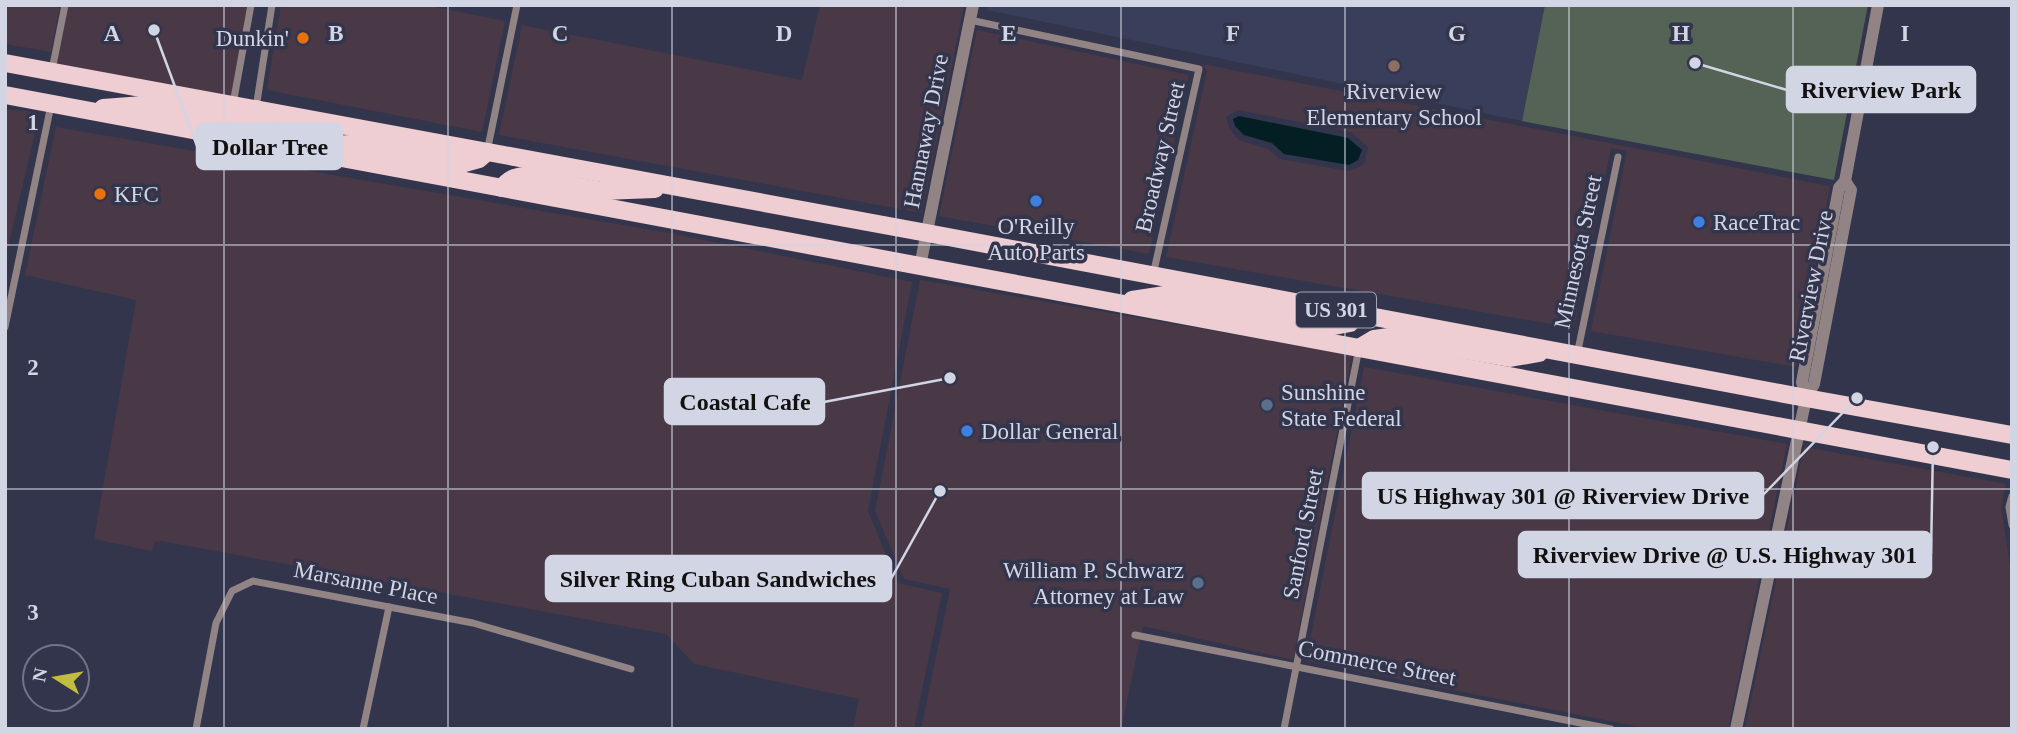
<svg xmlns="http://www.w3.org/2000/svg" width="2017" height="734" viewBox="0 0 2017 734" font-family="'Times New Roman',serif">
<style>
.commercial{fill:#493946;fill-rule:evenodd}
.built{fill:#393e5b}
.green{fill:#546356}
.water{fill:#031f23}
.lines{fill:none;stroke-linecap:round;stroke-linejoin:round}
.minor{stroke:#928385;stroke-width:7}
.tertiary{stroke:#928385;stroke-width:12}
.primary{stroke:#eecdd3;stroke-width:18}
.grid{fill:none;stroke:#d2d5e4;stroke-width:2;stroke-opacity:0.55}
.food-dot{fill:#e8710a;stroke:#32354c;stroke-width:2.5}
.education-dot{fill:#8d6e63;stroke:#32354c;stroke-width:2.5}
.shop-dot{fill:#3f7fe0;stroke:#32354c;stroke-width:2.5}
.service-dot{fill:#5c6f8a;stroke:#32354c;stroke-width:2.5}
.labels{text-anchor:middle;dominant-baseline:central;stroke-width:7;stroke-linejoin:round;paint-order:stroke}
.shield{fill:#32354c;stroke:#a2a5b6;stroke-width:2}
.shield-label{font-size:21px;font-weight:bold;fill:#d2d5e4}
.poi-label{font-size:23px;fill:#d2d5e4;stroke:#32354c;text-anchor:start}
.street-label{font-size:23px;fill:#d2d5e4;stroke:#32354c}
.grid-label{font-size:23px;text-anchor:middle;font-weight:bold;fill:#d2d5e4;stroke:#32354c;stroke-width:7;stroke-linejoin:round;paint-order:stroke}
.leader{fill:none;stroke:#d2d5e4;stroke-width:2.5}
.callout-dot{fill:#d2d5e4;stroke:#32354c;stroke-width:2.5}
.callout{fill:#d2d5e4;stroke:#d2d5e4;stroke-width:2.5}
.callout-label{font-size:24px;text-anchor:middle;font-weight:bold;fill:#111}
</style>
<rect width="100%" height="100%" fill="#32354c"/>
<g class="commercial">
<polygon points="5,5 60,5 51,52 5,44"/>
<polygon points="65,5 251,5 233,105 52,72"/>
<polygon points="281,5 425,5 505,21 482,132 267,90"/>
<polygon points="820,5 964,5 922,213 499,135 522,25 802,80"/>
<polygon points="977,30 1189,75 1149,254 939,216"/>
<path d="M1202,64L1830,186L1796,367L1591,331L1627,151L1611,148L1574,328L1166,257L1207,71ZM1238,110L1351,132L1368,147L1365,162L1362,166L1348,171L1280,159L1268,149L1239,140L1230,130L1226,117Z"/>
<polygon points="5,109 28,111 39,116 5,260"/>
<polygon points="56,127 675,234 912,282 868,511 898,583 942,593 914,729 853,729 859,699 694,664 666,634 161,541 155,542 152,551 94,539 136,300 25,275"/>
<polygon points="920,280 1352,355 1293,660 1143,626 1121,729 921,729 950,589 904,579 875,511"/>
<polygon points="1364,367 1787,444 1728,729 1650,729 1306,661"/>
<polygon points="1804,447 2006,484 2001,507 2012,579 2012,729 1745,729"/>
</g>
<polygon class="built" points="988,5 1545,5 1522,121 987,10"/>
<polygon class="green" points="1545,5 1868,5 1834,180 1522,121"/>
<polygon class="water" points="1239,116 1348,138 1362,150 1358,160 1349,165 1284,154 1272,143 1244,135 1235,126 1233,119"/>
<g class="lines">
<g class="minor">
<polyline points="970,20 1199,69 1153,275"/>
<polyline points="52,70 65,5"/>
<polyline points="233,104 251,5"/>
<polyline points="256,108 272,5"/>
<polyline points="487,152 517,5"/>
<polyline points="5,327 51,105"/>
<polyline points="1577,355 1618,157"/>
<polyline points="2012,496 2009,507 2012,525"/>
<polyline points="1135,635 1611,729"/>
<polyline points="196,729 216,623 232,591 253,581 473,623 631,669"/>
<polyline points="363,729 389,607"/>
<polyline points="1284,729 1359,348"/>
</g>
<g class="tertiary">
<polyline points="920,266 973,5"/>
<polyline points="1806,398 1802,382 1839,188 1845,181 1878,5"/>
<polyline points="1736,729 1806,398 1814,384 1851,190 1845,181"/>
</g>
<g class="primary">
<polyline points="5,63 927,233 1806,398 2012,435"/>
<polyline points="5,95 2012,470"/>
<path d="M103,108L143,105L229,120C241,120 248,118 256,109"/>
<polyline points="243,140 248,130 255,126 322,138 331,137"/>
<polyline points="314,146 351,144 461,164 479,159 487,152"/>
<path d="M502,188C509,179 514,177 525,176L602,191L655,189"/>
<polyline points="1132,300 1165,295 1334,326 1350,323 1356,314"/>
<polyline points="1359,348 1374,339 1389,337 1510,358 1539,353"/>
</g>
</g>
<path class="grid" d="M224,5V729M448,5V729M672,5V729M896,5V729M1121,5V729M1345,5V729M1569,5V729M1793,5V729M5,245H2012M5,489H2012"/>
<g class="food-dot">
<circle cx="303" cy="38" r="7"/>
<circle cx="100" cy="194" r="7"/>
</g>
<circle class="education-dot" cx="1394" cy="66" r="7"/>
<g class="shop-dot">
<circle cx="1036" cy="201" r="7"/>
<circle cx="1699" cy="222" r="7"/>
<circle cx="967" cy="431" r="7"/>
</g>
<g class="service-dot">
<circle cx="1267" cy="405" r="7"/>
<circle cx="1198" cy="583" r="7"/>
</g>
<g class="labels">
<rect class="shield" x="1296" y="292.5" width="80" height="35" rx="5"/>
<g class="shield-label">
<text x="1336" y="310">US 301</text>
</g>
<g class="poi-label">
<text x="289" y="38" text-anchor="end">Dunkin'</text>
<text x="1394" y="91" text-anchor="middle">Riverview<tspan x="1394" dy="26">Elementary School</tspan></text>
<text x="114" y="194">KFC</text>
<text x="1713" y="222">RaceTrac</text>
<text x="1036" y="226" text-anchor="middle">O'Reilly<tspan x="1036" dy="26">Auto Parts</tspan></text>
<text x="1281" y="392">Sunshine<tspan x="1281" dy="26">State Federal</tspan></text>
<text x="981" y="431">Dollar General</text>
<text x="1184" y="570" text-anchor="end">William P. Schwarz<tspan x="1184" dy="26">Attorney at Law</tspan></text>
</g>
<g class="street-label">
<text transform="translate(926 131) rotate(-79)">Hannaway Drive</text>
<text transform="translate(1160 157) rotate(-77)">Broadway Street</text>
<text transform="translate(1578 252) rotate(-78)">Minnesota Street</text>
<text transform="translate(1811 286) rotate(-79)">Riverview Drive</text>
<text transform="translate(1303 534) rotate(-79)">Sanford Street</text>
<text transform="translate(366 583) rotate(11)">Marsanne Place</text>
<text transform="translate(1377 663) rotate(11)">Commerce Street</text>
</g>
</g>
<g class="grid-label">
<text x="112" y="41">A</text>
<text x="336" y="41">B</text>
<text x="560" y="41">C</text>
<text x="784" y="41">D</text>
<text x="1009" y="41">E</text>
<text x="1233" y="41">F</text>
<text x="1457" y="41">G</text>
<text x="1681" y="41">H</text>
<text x="1905" y="41">I</text>
<text x="33" y="130">1</text>
<text x="33" y="375">2</text>
<text x="33" y="620">3</text>
</g>
<path class="leader" d="M1695 63L1787 90M154 30L197 146M950 378L824 402M1857 398L1763 495M1933 447L1931 554M940 491L891 579"/>
<g class="callout-dot">
<circle cx="1695" cy="63" r="7"/>
<circle cx="154" cy="30" r="7"/>
<circle cx="950" cy="378" r="7"/>
<circle cx="1857" cy="398" r="7"/>
<circle cx="1933" cy="447" r="7"/>
<circle cx="940" cy="491" r="7"/>
</g>
<g class="callout">
<rect x="1787" y="67" width="188" height="45" rx="7"/>
<rect x="197" y="124" width="145" height="45" rx="7"/>
<rect x="665" y="379" width="159" height="45" rx="7"/>
<rect x="1363" y="473" width="400" height="45" rx="7"/>
<rect x="1519" y="532" width="412" height="45" rx="7"/>
<rect x="546" y="556" width="345" height="45" rx="7"/>
</g>
<g class="callout-label">
<text x="1881" y="98">Riverview Park</text>
<text x="270" y="155">Dollar Tree</text>
<text x="745" y="410">Coastal Cafe</text>
<text x="1563" y="504">US Highway 301 @ Riverview Drive</text>
<text x="1725" y="563">Riverview Drive @ U.S. Highway 301</text>
<text x="718" y="587">Silver Ring Cuban Sandwiches</text>
</g>
<rect width="2017" height="734" fill="none" stroke="#d2d5e4" stroke-width="14"/>
<g transform="translate(56 678) rotate(281)"><circle r="33" fill="#32354c" stroke="#727589" stroke-width="2"/>
<path d="M0-5L12 26L0 18L-12 26Z" fill="#c2bd3f"/>
<text y="-10" font-size="19" font-weight="bold" text-anchor="middle" fill="#d2d5e4">N</text>
</g>
</svg>
